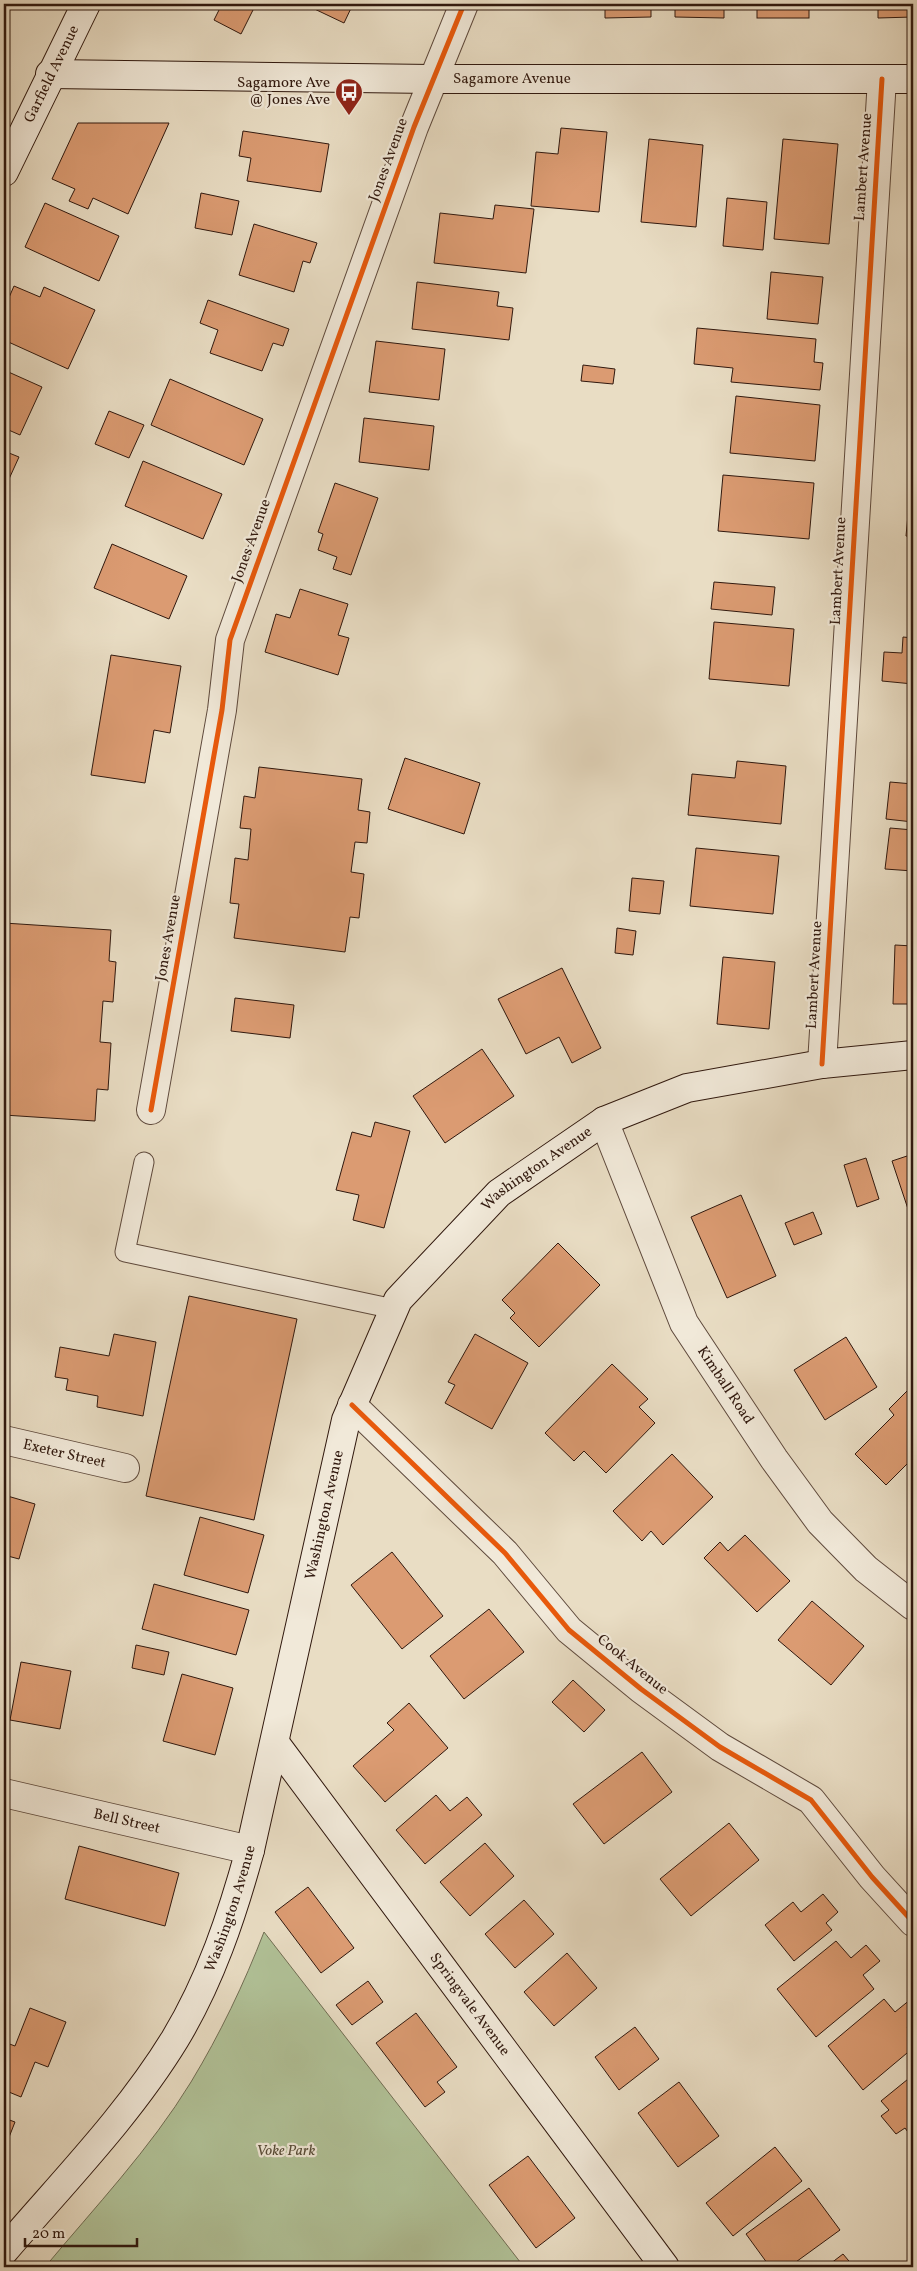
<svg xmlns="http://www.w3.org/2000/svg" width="917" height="2271" viewBox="0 0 917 2271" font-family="Vollkorn,serif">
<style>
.green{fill:#b1c298;stroke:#706d53}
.building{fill:#db9b72;stroke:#30180e}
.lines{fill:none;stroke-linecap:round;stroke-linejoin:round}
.lane-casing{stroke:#5e493c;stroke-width:21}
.street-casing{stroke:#5e493c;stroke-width:30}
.secondary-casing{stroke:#30180e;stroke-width:30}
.lane{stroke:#f1e9d9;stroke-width:19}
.street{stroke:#f1e9d9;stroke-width:28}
.secondary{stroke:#f1e9d9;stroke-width:28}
.cycleway-casing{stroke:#f1e9d9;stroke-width:8}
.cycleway{stroke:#e8590c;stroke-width:5}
.labels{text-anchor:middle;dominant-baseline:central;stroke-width:4.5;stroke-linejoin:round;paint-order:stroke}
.street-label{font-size:15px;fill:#30180e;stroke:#f1e9d9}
.poi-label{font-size:15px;fill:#30180e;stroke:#f1e9d9;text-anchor:end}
.park-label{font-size:15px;font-style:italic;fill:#574b37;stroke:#f1e9d9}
</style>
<rect width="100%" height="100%" fill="#e9ddc4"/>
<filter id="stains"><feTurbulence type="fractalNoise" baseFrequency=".004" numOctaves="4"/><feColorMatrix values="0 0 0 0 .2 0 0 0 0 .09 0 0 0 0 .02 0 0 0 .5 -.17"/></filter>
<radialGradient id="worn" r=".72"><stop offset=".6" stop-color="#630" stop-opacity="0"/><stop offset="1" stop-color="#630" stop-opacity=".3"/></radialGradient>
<path class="green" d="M264,1932L524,2267H45C95,2207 150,2149 191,2082C220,2034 244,1984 264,1932Z"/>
<g class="building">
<polygon points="222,4 256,4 241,34 214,20"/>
<polygon points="304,4 353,4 344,23"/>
<polygon points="605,4 651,4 651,17 605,18"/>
<polygon points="675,4 724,4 724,18 675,17"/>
<rect x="757" y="4" width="52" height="14"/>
<polygon points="878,4 913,4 913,17 878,18"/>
<polygon points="78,123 169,123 128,214 93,198 88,209 69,201 75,189 52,179"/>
<polygon points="561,128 607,132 599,212 531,206 536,152 558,154"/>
<polygon points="243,131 329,144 321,192 247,181 251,158 239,156"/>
<polygon points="649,139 703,145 696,227 641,222"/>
<polygon points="783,139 838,144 829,244 774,239"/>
<polygon points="201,193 239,201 232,235 195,228"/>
<polygon points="727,198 767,202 763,250 723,246"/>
<polygon points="45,203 119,236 99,281 25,247"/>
<polygon points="495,205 534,209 526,273 434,263 440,213 493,219"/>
<polygon points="254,224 317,243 310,263 303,261 294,292 239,275"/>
<polygon points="771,272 823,277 818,324 767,319"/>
<polygon points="417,282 499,292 497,306 513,308 509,340 412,329"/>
<polygon points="14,286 40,297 44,287 95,310 68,369 4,340 4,309"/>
<polygon points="208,300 289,329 283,346 273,343 262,371 210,353 218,330 200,323"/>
<polygon points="697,328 816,339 814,362 823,363 820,390 731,382 733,368 694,364"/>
<polygon points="376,341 445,349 439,400 369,392"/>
<polygon points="583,365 615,369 613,384 581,381"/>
<polygon points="4,370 42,387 20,435 4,428"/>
<polygon points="170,379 263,419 244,465 151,425"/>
<polygon points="736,396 820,405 815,461 730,453"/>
<polygon points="109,411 144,425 129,458 95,444"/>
<polygon points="364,418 434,426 429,470 359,462"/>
<polygon points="4,451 19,457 4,490"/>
<polygon points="143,461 222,494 203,539 125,506"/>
<polygon points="723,475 814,483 809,539 718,531"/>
<polygon points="335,483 378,498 351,575 333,569 337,557 318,550 323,534 318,532"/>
<polygon points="911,483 913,483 913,537 906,536"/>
<polygon points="112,544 187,576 169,619 94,588"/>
<polygon points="714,582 775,587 772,615 711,609"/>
<polygon points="300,589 348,604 338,635 349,638 338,675 265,652 276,614 290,618"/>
<polygon points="714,622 794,629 789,686 709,679"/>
<polygon points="903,637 913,638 913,684 882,681 884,652 902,653"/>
<polygon points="111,655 181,666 170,733 154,730 145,783 91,775"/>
<polygon points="405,758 480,783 464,834 388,809"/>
<polygon points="737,761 786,766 781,824 688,815 692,774 735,778"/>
<polygon points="259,767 362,779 358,810 370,812 367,843 355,842 351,872 364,874 359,918 350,917 345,952 234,938 239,904 230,903 235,858 248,860 251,829 240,828 244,796 255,798"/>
<polygon points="890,782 913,784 913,822 886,819"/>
<polygon points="890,828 913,830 913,871 885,869"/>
<polygon points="696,848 779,856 773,914 690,906"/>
<polygon points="632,878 664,881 660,914 629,911"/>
<polygon points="4,923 111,930 109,961 116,962 113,1002 103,1001 100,1042 111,1043 108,1090 97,1089 95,1121 4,1115"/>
<polygon points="617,928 636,931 633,955 615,953"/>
<polygon points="895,945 913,946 913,1004 893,1004"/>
<polygon points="723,957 775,962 769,1029 717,1024"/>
<polygon points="562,968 601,1048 572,1063 559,1037 526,1054 498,999"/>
<polygon points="235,998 294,1005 290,1038 231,1031"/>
<polygon points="482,1049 514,1096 445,1143 413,1096"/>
<polygon points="375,1122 410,1131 384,1228 353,1220 359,1195 336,1190 352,1132 371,1137"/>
<polygon points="913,1154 913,1224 892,1161"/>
<polygon points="866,1158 879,1199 857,1207 844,1165"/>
<polygon points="741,1195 776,1276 727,1298 691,1217"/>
<polygon points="813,1212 822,1234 794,1245 785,1223"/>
<polygon points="558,1243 600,1285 539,1347 510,1318 515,1313 502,1300"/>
<polygon points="189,1296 297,1319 254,1520 146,1496"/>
<polygon points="114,1334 156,1342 143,1416 97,1407 98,1396 66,1390 68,1379 55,1377 60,1347 109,1356"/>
<polygon points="475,1334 528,1363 492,1429 445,1403 455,1385 448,1382"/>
<polygon points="846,1337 877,1387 825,1420 794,1370"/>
<polygon points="612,1364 648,1399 639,1407 655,1423 606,1473 584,1451 574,1461 545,1433"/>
<polygon points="913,1385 913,1458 886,1485 855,1454 894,1415 889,1409"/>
<polygon points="672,1454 713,1497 663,1545 651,1531 642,1541 613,1511"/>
<polygon points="4,1495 35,1504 19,1559 4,1555"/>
<polygon points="200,1517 264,1535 248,1593 184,1575"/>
<polygon points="745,1535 790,1581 757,1612 704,1558 720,1542 728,1551"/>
<polygon points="392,1552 443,1616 402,1649 351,1585"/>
<polygon points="154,1584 249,1610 236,1655 142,1629"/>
<polygon points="812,1601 864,1646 831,1685 778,1640"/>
<polygon points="489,1609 524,1652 464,1699 430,1656"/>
<polygon points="136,1645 169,1652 164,1675 132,1668"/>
<polygon points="21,1662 71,1671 60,1729 10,1720"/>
<polygon points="182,1674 233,1688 215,1755 163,1741"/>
<polygon points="573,1680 605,1710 584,1732 552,1702"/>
<polygon points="409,1703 448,1748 385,1802 353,1766 394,1730 387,1723"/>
<polygon points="642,1752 672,1792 604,1844 573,1804"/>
<polygon points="436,1795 450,1811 467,1797 482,1815 425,1864 396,1830"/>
<polygon points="729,1823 759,1860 691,1916 660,1879"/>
<polygon points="485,1843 514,1876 470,1916 440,1882"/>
<polygon points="79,1846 179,1873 165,1926 65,1899"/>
<polygon points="308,1887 354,1948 321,1973 275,1912"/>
<polygon points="823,1894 838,1912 826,1923 832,1930 794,1961 765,1925 793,1902 801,1912"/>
<polygon points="524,1900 554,1934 515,1968 485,1934"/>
<polygon points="836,1941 851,1958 866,1945 880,1961 863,1975 874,1989 816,2037 777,1989"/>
<polygon points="567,1953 597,1988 554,2026 524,1992"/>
<polygon points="368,1981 383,2002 352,2025 336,2005"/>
<polygon points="884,1999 895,2012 911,1999 913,2002 913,2022 907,2027 913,2034 913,2048 863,2090 828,2046"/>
<polygon points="30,2008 66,2022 48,2067 35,2062 21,2097 4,2090 4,2042 15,2046"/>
<polygon points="416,2013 457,2067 437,2082 445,2092 425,2107 376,2043"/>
<polygon points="635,2027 659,2059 619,2090 595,2057"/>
<polygon points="913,2075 913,2139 905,2128 896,2134 881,2116 889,2110 881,2101"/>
<polygon points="679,2082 719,2136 678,2167 638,2113"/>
<polygon points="4,2118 15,2122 4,2150"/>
<polygon points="775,2147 802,2181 733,2236 706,2203"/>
<polygon points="528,2156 575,2218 536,2248 489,2185"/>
<polygon points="809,2188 840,2230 789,2267 770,2267 746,2234"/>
<polygon points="843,2254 854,2267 826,2267"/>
</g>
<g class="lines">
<g class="lane-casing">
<polyline id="lane" points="144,1162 125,1252 394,1309"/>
</g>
<g class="street-casing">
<g id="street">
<polyline points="822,1064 882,79"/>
<polyline points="151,1110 222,710 230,640 414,127 464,4"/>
<path id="s1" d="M604,1121L684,1323L774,1459L820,1522L866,1569L913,1606"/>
<polyline points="352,1405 505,1553 569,1630 641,1689 720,1747 811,1800 872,1877 913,1922"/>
<path id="s2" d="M4,1440L125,1468"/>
<path id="s3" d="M4,1793L250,1850"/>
</g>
</g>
<g class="secondary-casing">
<g id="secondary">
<path id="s4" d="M50,74L432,79H913"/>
<path id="s5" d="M4,172L86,4"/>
<path id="s6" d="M275,1743L665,2267"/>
<path id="s7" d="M4,2251C62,2183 128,2116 175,2039C210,1981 232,1916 250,1850L346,1420L398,1300L499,1193L604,1121L687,1088L822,1064L913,1055"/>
</g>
</g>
<use href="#lane" class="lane"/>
<use href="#street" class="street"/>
<use href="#secondary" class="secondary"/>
<g class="cycleway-casing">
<g id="cycleway">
<polyline points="822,1064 882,79"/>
<polyline points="151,1110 222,710 230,640 414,127 464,4"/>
<polyline points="352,1405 505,1553 569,1630 641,1689 720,1747 811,1800 872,1877 913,1922"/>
</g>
</g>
<use href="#cycleway" class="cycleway"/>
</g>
<defs>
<g id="bus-pin" transform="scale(1.4375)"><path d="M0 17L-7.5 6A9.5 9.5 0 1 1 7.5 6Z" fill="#8f2418" stroke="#f1e9d9"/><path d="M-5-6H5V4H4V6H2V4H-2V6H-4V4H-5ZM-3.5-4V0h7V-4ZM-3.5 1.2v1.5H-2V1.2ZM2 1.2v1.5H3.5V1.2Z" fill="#fff"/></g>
</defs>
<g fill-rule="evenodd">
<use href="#bus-pin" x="349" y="92"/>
</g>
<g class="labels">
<g class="street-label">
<text stroke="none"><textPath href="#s5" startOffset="109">Garfield Avenue</textPath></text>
<text stroke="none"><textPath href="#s4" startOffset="462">Sagamore Avenue</textPath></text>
<text transform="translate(389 160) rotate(-70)">Jones Avenue</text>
<text transform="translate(864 167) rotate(-86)">Lambert Avenue</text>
<text transform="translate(252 541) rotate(-70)">Jones Avenue</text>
<text transform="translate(839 571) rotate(-87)">Lambert Avenue</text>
<text transform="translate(169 938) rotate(-80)">Jones Avenue</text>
<text transform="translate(815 975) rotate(-87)">Lambert Avenue</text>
<text stroke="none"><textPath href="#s7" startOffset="1240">Washington Avenue</textPath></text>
<text stroke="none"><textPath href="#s1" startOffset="292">Kimball Road</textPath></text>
<text stroke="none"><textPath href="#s2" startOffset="62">Exeter Street</textPath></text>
<text stroke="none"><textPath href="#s7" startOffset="820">Washington Avenue</textPath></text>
<text transform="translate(632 1665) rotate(39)">Cook Avenue</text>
<text stroke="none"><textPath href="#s3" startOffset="126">Bell Street</textPath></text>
<text stroke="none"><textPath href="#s7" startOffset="415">Washington Avenue</textPath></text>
<text stroke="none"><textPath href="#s6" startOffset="326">Springvale Avenue</textPath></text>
</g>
<g class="poi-label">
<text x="330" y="83">Sagamore Ave<tspan x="330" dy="17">@ Jones Ave</tspan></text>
</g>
<g class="park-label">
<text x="286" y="2151">Voke Park</text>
</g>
</g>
<rect width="917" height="2271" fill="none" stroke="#e9ddc4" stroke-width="20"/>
<rect x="5" y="5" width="907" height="2261" fill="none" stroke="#30180e" stroke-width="2.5"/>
<rect x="10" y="10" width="897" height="2251" fill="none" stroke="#30180e"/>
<path d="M25 2238v8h112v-8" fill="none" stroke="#30180e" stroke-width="2.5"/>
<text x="32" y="2238" font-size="15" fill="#30180e" stroke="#f1e9d9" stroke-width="4" paint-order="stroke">20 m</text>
<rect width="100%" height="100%" filter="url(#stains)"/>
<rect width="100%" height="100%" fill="url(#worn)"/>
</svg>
